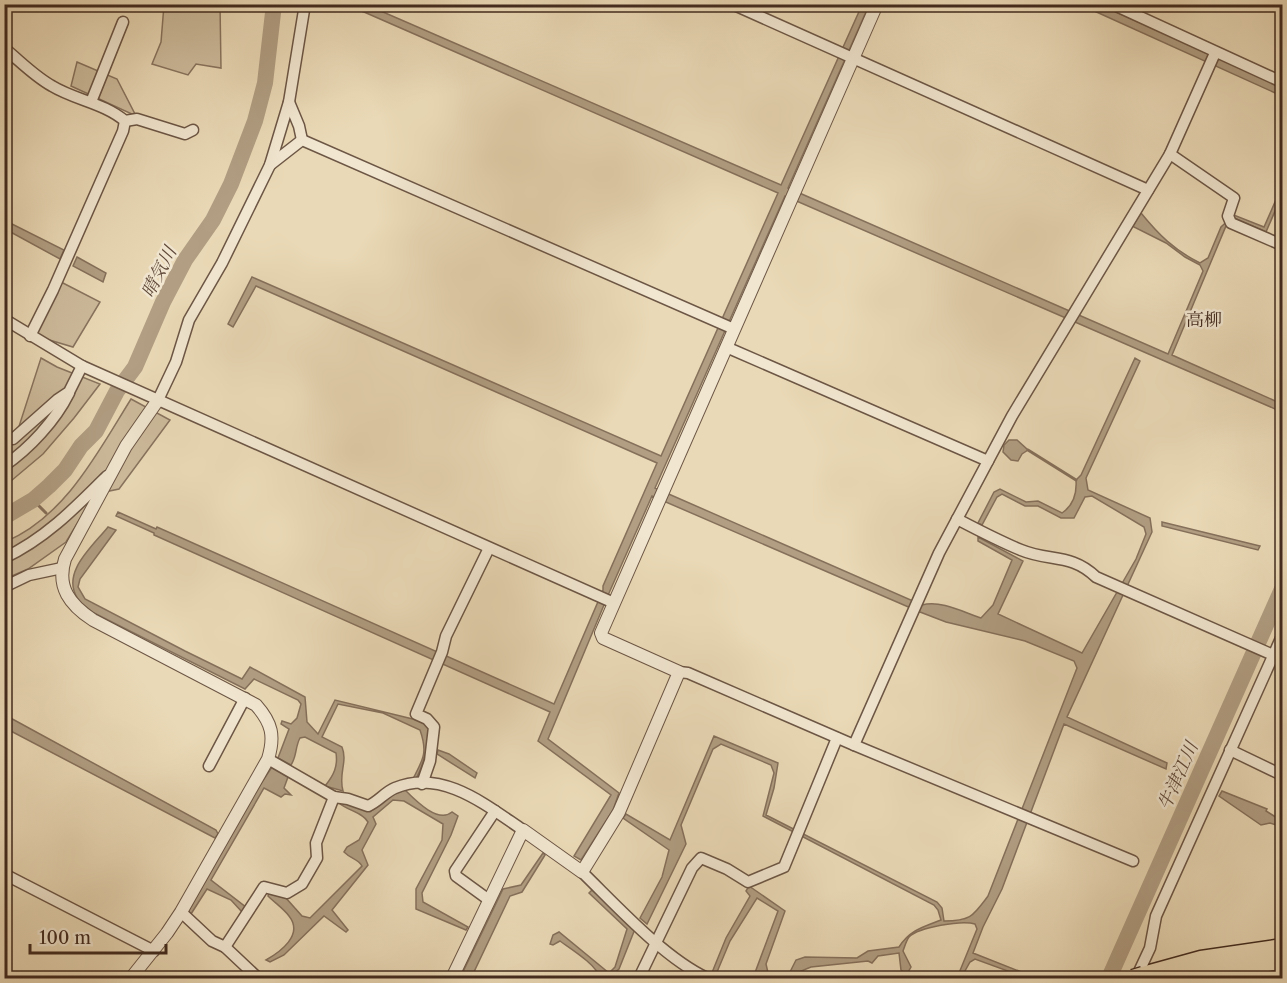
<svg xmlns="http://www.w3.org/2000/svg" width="1287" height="983" viewBox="0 0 1287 983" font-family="'Libre Caslon Text','Noto Serif JP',serif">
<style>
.green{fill:#cdbb9c;stroke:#88735e;stroke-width:1.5}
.water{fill:#b19e83;stroke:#85705b;stroke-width:1.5}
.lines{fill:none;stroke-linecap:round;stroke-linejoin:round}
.stream{stroke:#85705b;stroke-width:3}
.river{stroke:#b19e83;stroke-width:16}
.minor-casing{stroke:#6c5645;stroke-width:13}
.tertiary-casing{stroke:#6c5645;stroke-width:14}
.trunk-casing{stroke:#422b1f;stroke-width:19}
.minor{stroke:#f1e6d0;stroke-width:10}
.tertiary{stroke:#f1e6d0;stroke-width:12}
.trunk{stroke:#ead9b6;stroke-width:16}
.trunk-bridge-casing{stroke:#422b1f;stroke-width:19;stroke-linecap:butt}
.trunk-bridge{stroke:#ead9b6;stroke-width:16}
.labels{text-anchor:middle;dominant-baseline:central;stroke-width:5;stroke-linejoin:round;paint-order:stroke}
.water-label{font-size:18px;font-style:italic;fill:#5e4838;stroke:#f1e6d0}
.neighbourhood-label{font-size:18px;fill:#422b1f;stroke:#f1e6d0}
</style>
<rect width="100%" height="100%" fill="#ead9b6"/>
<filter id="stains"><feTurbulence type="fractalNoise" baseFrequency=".00333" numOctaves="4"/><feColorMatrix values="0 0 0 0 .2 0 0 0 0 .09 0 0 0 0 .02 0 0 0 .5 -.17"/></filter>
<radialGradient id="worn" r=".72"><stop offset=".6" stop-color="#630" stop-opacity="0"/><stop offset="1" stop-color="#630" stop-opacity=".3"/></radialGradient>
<g class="green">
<polygon points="164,5 220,5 221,68 196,64 188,75 152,64 161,42"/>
<polygon points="77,62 117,79 136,116 71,86"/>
<polygon points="61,282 100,302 73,347 46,339 36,333"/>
<polygon points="41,358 57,367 100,384 74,418 43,454 5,486 5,441 14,442"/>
<path d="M131,399L170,420L119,489L95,494L66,542L28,569L5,579V542C65,517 98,452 131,399Z"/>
</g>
<g class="water">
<path d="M348,5H367L781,185L862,5H869L788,188L1168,354L1203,271L1200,265L1185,257L1166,243L1132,226L1141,213C1159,235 1174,250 1200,263L1208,258L1221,227L1234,215L1264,227L1282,186V195L1266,232L1234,218L1226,226L1172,355L1282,404V412L785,196L655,488L922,605C941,600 963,612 981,618L993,605L1012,560L978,541V537L1023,561L998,614L1082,653L1136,559L1146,534L1144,527L1092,496L1085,497L1074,518H1061L1038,506H1025L1002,494L997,497L982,525L978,523L994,492L1000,489L1026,502L1038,501L1062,513C1074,505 1077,494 1076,480L1081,475L1135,358L1140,361L1086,478L1088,490L1150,518L1152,532L1067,717L1167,763L1166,769L1064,724L1002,889L983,927L973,953L1034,977L1027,978L975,959L970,962L961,978H957L977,929L975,924C962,920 919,927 909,937C906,941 905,946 903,951L911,967L907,974L901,970L899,953L878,956L872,963L868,961L811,967L801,971L796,978H787L796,960L805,957L857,958L868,951L899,947C910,930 923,927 941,920L938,910L934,905L763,816L774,773L771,765L721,744L713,749L681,825L686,844L647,924L640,918L662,877L669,850L623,818L626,814L670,840L714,736L778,763L774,788L766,815L937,902L942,908L944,921C971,921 973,916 988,896L1077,668L1074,661L1025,641L946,622L920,612L652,496L609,593L548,739L619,793L613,810L581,860L574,856L611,795L538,741L550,712L154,535V533L116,516L118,512L156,529L157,527L554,704L603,590V586L657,463L256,286L233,327L228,324L252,277L661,456L778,193Z"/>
<polygon points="1081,5 1101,5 1282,87 1282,96"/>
<polygon points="4,220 64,250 60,259 5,229"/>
<polygon points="77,257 106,273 103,282 73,266"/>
<polygon points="1009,440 1017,440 1028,450 1022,454 1018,461 1011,460 1003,452 1004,445"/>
<polygon points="1162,522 1260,546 1258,550 1162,526"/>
<path d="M108,527L116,530L80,579L78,587L85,599L185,651L242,679L250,667L305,697L307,722L318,734L335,700L425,722L429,726C428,746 425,761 416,779H413C423,759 428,753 420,730L383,713L338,704L322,737L342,747C348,762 338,774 343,791L325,786C334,775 338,766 336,753L305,737L300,738C295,747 297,756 291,765L278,758L289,729L281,724L282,721L291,724L297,718L301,704L298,700L254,679L245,689L92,612C88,608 81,604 78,599C60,573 93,546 108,527Z"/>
<polygon points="5,715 216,830 218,834 215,838 5,728"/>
<polygon points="438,750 449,754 477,773 475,778 437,754"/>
<polygon points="272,767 288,777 284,788 291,795 285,794 281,797 264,788 211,880 247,908 243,913 231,900 207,889 191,914 188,911 258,788"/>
<path d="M405,790C415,800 438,824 452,812L458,816L451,835L422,893L423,902L468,927L466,930L416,909V889L442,840L443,824L404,801L393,800L373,817L376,824L362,850L368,865L332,910L348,930L346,932L324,916L284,955L270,962L266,960C280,952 304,935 289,916C284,909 275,903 268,896L269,893L285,897L302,916L310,918L362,866C358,859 351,859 344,852L347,847L359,840L368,822C361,811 347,811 338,802L348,803L370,812L391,795Z"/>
<polygon points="1222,791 1267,809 1266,811 1282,821 1282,827 1270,823 1261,825 1219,796"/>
<polygon points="543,853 545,855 522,892 510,896 473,974 480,978 460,978 503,889 521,885"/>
<polygon points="749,886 785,911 766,964 769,977 774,978 753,978 778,911 757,898 730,941 717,972 722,978 719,978 711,975 726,938 750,896 746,891"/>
<path d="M593,889L635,929L619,969L611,976L612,978H600C597,965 571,949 560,941L553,945L550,944L553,935L559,932L609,973L615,967L627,929L589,893Z"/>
</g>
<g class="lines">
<g class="stream">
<polyline points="1028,450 1076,480"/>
<polyline points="33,500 46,513"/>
</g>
<g class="river">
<polyline points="4,517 33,500 49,486 65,470 81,446 96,431 117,391 135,367 163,302 185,260 213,220 231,184 255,121 265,83 274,4"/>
<polyline points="1109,978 1282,589"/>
</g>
<g class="minor-casing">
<g id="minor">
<polyline points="732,4 1148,190"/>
<polyline points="1112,4 1282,82"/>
<path d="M4,48C20,61 34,76 52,86C75,100 104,103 125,121L123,131L53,290L30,336"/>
<polyline points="91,102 123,22"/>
<polyline points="289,102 299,126 302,140"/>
<polyline points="125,121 137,119 185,134 193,130"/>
<polyline points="1170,154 1234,198 1228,216 1231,223 1282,245"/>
<polyline points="270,165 302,140 734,329"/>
<polyline points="4,319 82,366 614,603"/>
<polyline points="726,347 988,461"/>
<polyline points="158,400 176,362 189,320 222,263 270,165 289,102 305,4"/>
<polyline points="4,438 13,439 57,400 69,392 82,366"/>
<path d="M4,466C30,448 55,421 69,393"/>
<path d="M957,519C978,530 999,541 1021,550C1050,562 1071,553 1096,577L1273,655"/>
<path d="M4,558C45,539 76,507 107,476"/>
<polyline points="4,587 29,575 62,568"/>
<polyline points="679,672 688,673 854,745 1133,861"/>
<polyline points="854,745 939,553 1012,416 1170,154 1215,53"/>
<polyline points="1230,750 1282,775"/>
<path d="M268,759L334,797L348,799L368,806C378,802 385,792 395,788C442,768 487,806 523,830"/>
<polyline points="209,766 245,698"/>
<polyline points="422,784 430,761 434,727 427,719 416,714 442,652 446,636 489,548"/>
<path d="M582,872C616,905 664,958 707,978"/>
<polyline points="4,874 154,951"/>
<polyline points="489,900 456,876 455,871 495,811"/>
<polyline points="181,912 212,941 225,947 258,978"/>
<polyline points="225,947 264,887 287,893 302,884 317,858 316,843 334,797"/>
<polyline points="639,978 692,868 701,858 727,869 748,882 784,867 837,738"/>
<polyline points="1136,978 1150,948 1156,916 1282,636"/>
</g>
</g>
<g class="tertiary-casing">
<g id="tertiary">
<path d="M131,978L167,933L181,912L268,759C275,736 272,723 256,705L93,620C70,605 56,587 65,559L126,446L158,400"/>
<polyline points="452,978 523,830 582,872 619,812 679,672 603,638 601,633 877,4"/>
</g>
</g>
<g class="trunk-casing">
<g id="trunk">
<polyline points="1143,975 1201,959 1282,947"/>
<polyline points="1176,978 1196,973 1282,961"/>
</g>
</g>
<use href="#minor" class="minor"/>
<use href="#tertiary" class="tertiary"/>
<use href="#trunk" class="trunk"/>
<g class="trunk-bridge-casing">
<polyline id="trunk-bridge" points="1133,978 1143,975"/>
</g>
<use href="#trunk-bridge" class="trunk-bridge"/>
</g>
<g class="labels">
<g class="water-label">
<text transform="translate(159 272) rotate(-63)">晴気川</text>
<text transform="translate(1178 776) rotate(-66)">牛津江川</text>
</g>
<g class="neighbourhood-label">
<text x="1204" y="320">高柳</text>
</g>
</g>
<rect width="1287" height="983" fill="none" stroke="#ead9b6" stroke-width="24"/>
<rect x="6" y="6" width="1275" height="971" fill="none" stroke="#422b1f" stroke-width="3"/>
<rect x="12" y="12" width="1263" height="959" fill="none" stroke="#422b1f" stroke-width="1.5"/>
<path d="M30 944v9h136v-9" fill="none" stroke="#422b1f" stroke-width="3"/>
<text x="39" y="944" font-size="18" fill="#422b1f" stroke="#f1e6d0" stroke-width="4.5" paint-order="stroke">100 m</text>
<rect width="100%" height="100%" filter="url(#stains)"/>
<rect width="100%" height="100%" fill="url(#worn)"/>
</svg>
